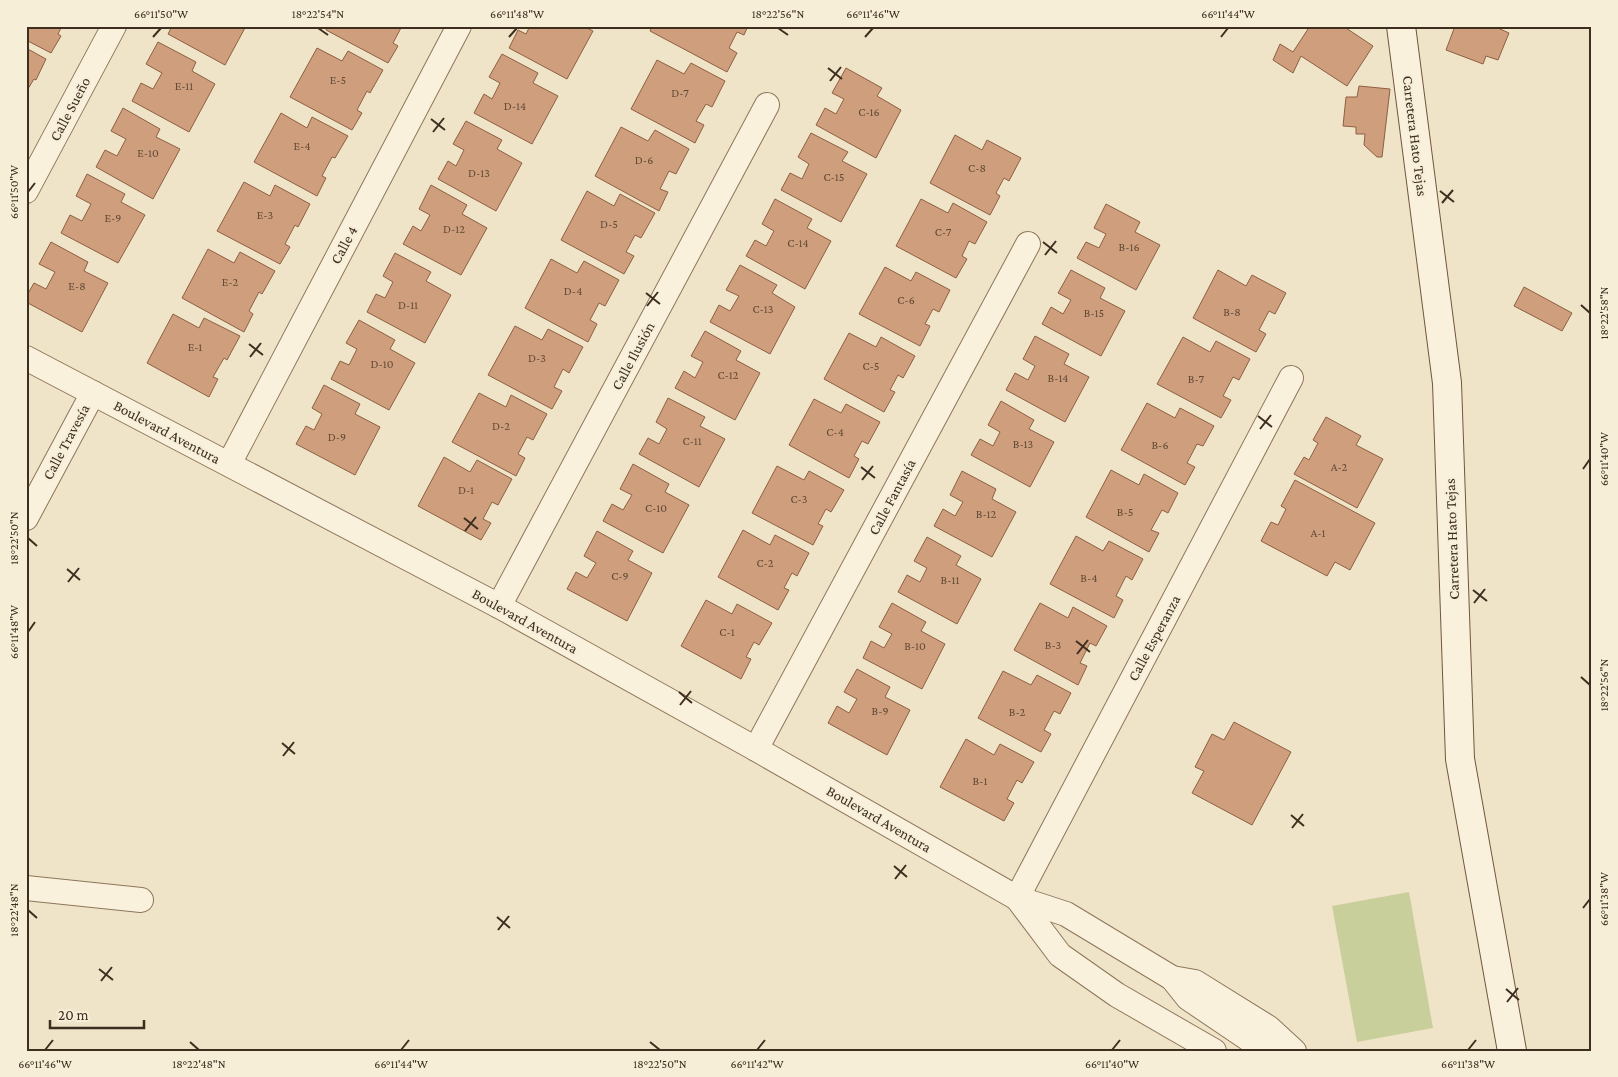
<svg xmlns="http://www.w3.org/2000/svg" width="1618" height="1077" viewBox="0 0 1618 1077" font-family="'Crimson Pro',serif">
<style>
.green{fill:#c9cf9b}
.building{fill:#cf9f7d;stroke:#8d5f41}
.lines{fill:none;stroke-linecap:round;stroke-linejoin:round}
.street-casing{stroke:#8d765c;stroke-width:26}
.secondary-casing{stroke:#6f573f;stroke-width:30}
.street{stroke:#faf1dc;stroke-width:24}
.secondary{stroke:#faf1dc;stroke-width:28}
.ticks{fill:none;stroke:#3d2e20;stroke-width:2}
.labels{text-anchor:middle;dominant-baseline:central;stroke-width:4;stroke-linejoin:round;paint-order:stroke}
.number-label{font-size:12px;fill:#624a37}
.street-label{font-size:15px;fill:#3d2e20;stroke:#f7eed8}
.neatline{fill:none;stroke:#3d2e20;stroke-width:2}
.ticks-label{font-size:12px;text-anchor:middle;fill:#3d2e20}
</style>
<rect width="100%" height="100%" fill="#f0e4c8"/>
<polygon class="green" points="1409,892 1433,1028 1357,1042 1332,906"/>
<g class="building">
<polygon points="26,26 62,26 58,34 61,36 51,53 26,40"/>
<polygon points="172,26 246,26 225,65 168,34"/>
<polygon points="328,26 402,26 393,43 398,46 388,63 326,30"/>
<polygon points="530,26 583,26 593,31 567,79 509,48 518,30 526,34"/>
<polygon points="652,26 748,26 744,35 737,32 729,48 737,53 727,72 650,31"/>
<polygon points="1310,26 1343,26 1373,46 1347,86 1301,56 1293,73 1273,60 1280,44 1293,52"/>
<polygon points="1455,26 1499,26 1498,28 1509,33 1498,60 1486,56 1483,64 1446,50"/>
<polygon points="158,42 196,62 192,71 215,84 189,132 132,101 141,83 153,89 162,73 146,64"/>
<polygon points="26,48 46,59 36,80 34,79 26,92"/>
<polygon points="317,48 342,61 348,51 383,70 370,93 367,91 357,110 362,113 352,130 290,97"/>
<polygon points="502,54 538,73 533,83 558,96 532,144 474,113 484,94 492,99 500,83 489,77"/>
<polygon points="657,60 684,74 691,63 725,81 712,107 706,104 696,121 704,125 695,143 631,109"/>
<polygon points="846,68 882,88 877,96 901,110 876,158 816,125 825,108 836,114 844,99 832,93"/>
<polygon points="1359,86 1390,89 1382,157 1377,157 1364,145 1365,134 1356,134 1356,127 1343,126 1346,97 1357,97"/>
<polygon points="123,108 160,129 156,137 180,149 153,199 96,167 105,150 117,156 126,139 111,131"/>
<polygon points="281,113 307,128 312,117 348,136 335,158 332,157 322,176 326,178 317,196 254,162"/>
<polygon points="466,121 502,140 497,149 522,163 496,211 438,179 448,161 456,166 464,150 453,144"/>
<polygon points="621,127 648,141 655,130 689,149 676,174 669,171 660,189 668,192 659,211 595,176"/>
<polygon points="811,133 848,152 842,161 867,174 841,222 781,190 790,173 802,179 809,164 798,157"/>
<polygon points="955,135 982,150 987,140 1021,158 1009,181 1004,178 996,193 1000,196 990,215 930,183"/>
<polygon points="87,174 125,194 121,202 145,215 118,263 61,233 70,215 82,221 91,204 76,196"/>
<polygon points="244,182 270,196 275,185 310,204 298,227 295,225 285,244 290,247 280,264 217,231"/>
<polygon points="431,185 467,205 462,214 487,228 461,275 403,244 413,226 421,231 430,215 419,209"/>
<polygon points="587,191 614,206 620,194 655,213 641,238 635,235 626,252 634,256 624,274 561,240"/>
<polygon points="775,199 812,219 807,228 831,241 805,289 746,256 755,240 766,246 774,231 762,224"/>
<polygon points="921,199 948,213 953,203 987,222 975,244 969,241 962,256 967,259 956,278 896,246"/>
<polygon points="1106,204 1140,222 1135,232 1160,245 1136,290 1077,258 1086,242 1099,248 1106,234 1094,228"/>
<polygon points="51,242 88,262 84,271 108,283 82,332 26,302 26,297 34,283 46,289 55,272 39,264"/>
<polygon points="208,249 234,263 240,252 275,271 262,294 259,292 249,311 253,314 244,332 182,298"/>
<polygon points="395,253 431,272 426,281 451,295 425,343 367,312 376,294 385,298 393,282 383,276"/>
<polygon points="551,259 577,273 584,261 619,280 605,306 599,303 590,320 597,324 588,342 525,308"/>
<polygon points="740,265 777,285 772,293 795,307 770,354 710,322 719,305 730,311 739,296 726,290"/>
<polygon points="885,267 911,281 916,272 950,290 939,312 933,309 925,324 930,326 920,346 859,314"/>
<polygon points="1071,270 1105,288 1100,298 1125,311 1101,356 1042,324 1051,307 1063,314 1071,300 1058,293"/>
<polygon points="1218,270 1246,286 1252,275 1286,293 1275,314 1269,311 1259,330 1266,334 1256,352 1193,318"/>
<polygon points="1524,287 1572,313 1562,331 1514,306"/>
<polygon points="173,314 199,328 204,318 240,336 227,360 224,358 213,377 218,379 209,397 147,363"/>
<polygon points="359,320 395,340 390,349 415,363 389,410 331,379 340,361 349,365 357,349 346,343"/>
<polygon points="515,326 542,340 548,329 583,347 569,373 563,369 554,387 562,391 552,409 488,375"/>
<polygon points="705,331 741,351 736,360 760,373 735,420 675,388 684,371 695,378 703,362 691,356"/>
<polygon points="849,333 876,347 881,337 915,356 903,378 898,375 890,390 895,392 884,412 824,379"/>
<polygon points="1035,336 1069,354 1064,364 1089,377 1065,422 1006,390 1015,373 1028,380 1035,366 1023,359"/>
<polygon points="1183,337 1210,352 1216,341 1250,359 1239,380 1233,377 1223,396 1231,400 1221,418 1157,384"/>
<polygon points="324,385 360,404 355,414 380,427 355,475 296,444 306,426 314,430 322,414 312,408"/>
<polygon points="479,393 506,407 511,395 547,414 533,440 527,437 518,454 525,458 516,476 452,442"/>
<polygon points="668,398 705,417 700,426 725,439 699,487 639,454 648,438 659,444 667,429 656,422"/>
<polygon points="814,399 841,413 846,404 880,422 868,444 862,441 854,456 859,459 849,478 789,445"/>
<polygon points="1001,401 1034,420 1029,429 1054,442 1030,487 971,455 980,439 993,446 1000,432 988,425"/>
<polygon points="1147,403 1175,418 1180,408 1214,426 1203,446 1197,444 1187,463 1195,467 1185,485 1121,450"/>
<polygon points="1326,417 1361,436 1356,445 1383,459 1357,508 1294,474 1304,457 1309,460 1318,443 1313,440"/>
<polygon points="444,457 470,472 477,460 512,479 498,505 492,502 483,519 491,523 481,540 418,506"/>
<polygon points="633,464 669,484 665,492 689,505 663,553 603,521 612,504 623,510 632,495 620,489"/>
<polygon points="777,466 804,480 809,471 844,490 831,512 826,509 818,524 823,526 813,545 752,513"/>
<polygon points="1111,470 1139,485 1144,474 1178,493 1168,513 1162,510 1151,530 1159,533 1149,552 1086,517"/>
<polygon points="962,471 996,489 992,499 1016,512 992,557 934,526 943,509 955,516 963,502 950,495"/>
<polygon points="1295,480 1375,523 1350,570 1335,562 1327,576 1261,541 1271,522 1278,525 1286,509 1281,506"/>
<polygon points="743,530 770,545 775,535 809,553 797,576 792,573 784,588 789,590 778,610 718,577"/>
<polygon points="597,531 633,551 628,560 652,573 627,621 567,589 576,572 587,578 596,563 584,556"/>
<polygon points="1076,536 1103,551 1109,541 1143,559 1132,580 1126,576 1116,596 1123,600 1114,618 1050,584"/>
<polygon points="927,537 961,556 956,565 981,579 957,624 898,592 907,575 920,582 927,568 914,561"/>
<polygon points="706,600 732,614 737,604 772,623 759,645 754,642 746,657 751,659 741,679 681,646"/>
<polygon points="892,603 926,622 921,631 945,644 922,689 863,658 871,641 884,648 892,634 879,627"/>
<polygon points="1040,603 1068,618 1073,607 1107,626 1096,646 1090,643 1080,663 1087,666 1078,685 1014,650"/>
<polygon points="857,669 890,687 885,697 910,710 887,755 828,723 837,706 849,713 857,699 844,692"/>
<polygon points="1003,671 1031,685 1037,675 1071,693 1060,714 1054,711 1044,730 1051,734 1041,752 978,718"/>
<polygon points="1234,722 1291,752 1252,825 1192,793 1204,771 1195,767 1212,734 1224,740"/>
<polygon points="966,739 994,755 1000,744 1034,762 1022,783 1017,780 1007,799 1014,803 1004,821 940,787"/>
</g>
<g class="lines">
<g class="street-casing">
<g id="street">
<polyline points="26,191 114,26"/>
<polyline points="26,358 499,606 756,749 1017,898 1066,914 1172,978 1188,998 1259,1046 1276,1051"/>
<polyline points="229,464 459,26"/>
<polyline points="26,518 93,393"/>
<polyline points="499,606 767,105"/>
<polyline points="756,749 1028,244"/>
<polyline points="26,888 141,900"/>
<polyline points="1017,898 1291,378"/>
<polyline points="1017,898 1060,955 1117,995 1214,1051"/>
<polyline points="1172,978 1195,982 1269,1028 1294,1051"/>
</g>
</g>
<g class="secondary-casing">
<polyline id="secondary" points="1401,26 1447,383 1460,759 1512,1051"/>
</g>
<use href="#street" class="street"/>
<use href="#secondary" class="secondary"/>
</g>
<path class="ticks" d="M318,28L328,35M778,28L788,35M153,37L161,28M509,37L517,28M865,37L873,28M1221,37L1228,28M828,68L842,79M830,81L841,67M431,119L445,130M433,132L444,118M1440,191L1454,202M28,192L35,183M1442,203L1453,190M1043,242L1057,253M1045,255L1056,241M646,293L660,304M1581,305L1590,313M647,306L658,292M249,344L263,355M250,357L261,343M1258,416L1272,427M1260,429L1271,415M861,467L875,478M1583,469L1590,459M862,480L873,466M464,518L478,529M465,531L476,517M28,538L37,546M67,569L80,580M68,582L79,568M1473,590L1487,601M1474,603L1485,589M28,632L35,622M1076,641L1090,652M1077,654L1088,640M1581,677L1590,685M679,692L692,703M680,705L691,691M282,743L295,754M283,756L294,742M1291,815L1304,826M1292,828L1303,814M894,866L907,877M895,879L906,865M1583,908L1590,899M28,910L37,918M497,917L510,928M498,930L509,916M99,969L113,980M101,981L112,967M1506,989L1519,1000M1507,1002L1518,988M190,1042L199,1050M650,1042L660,1050M45,1050L53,1040M401,1050L409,1040M757,1050L765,1040M1112,1050L1120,1040M1468,1050L1476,1040"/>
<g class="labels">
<g class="number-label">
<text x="338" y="80">E-5</text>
<text x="184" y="86">E-11</text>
<text x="680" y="93">D-7</text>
<text x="515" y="106">D-14</text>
<text x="869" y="112">C-16</text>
<text x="302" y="146">E-4</text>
<text x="148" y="153">E-10</text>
<text x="644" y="160">D-6</text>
<text x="977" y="168">C-8</text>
<text x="479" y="173">D-13</text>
<text x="834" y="177">C-15</text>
<text x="265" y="215">E-3</text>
<text x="113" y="218">E-9</text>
<text x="609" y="224">D-5</text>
<text x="454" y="229">D-12</text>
<text x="943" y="232">C-7</text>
<text x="798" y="243">C-14</text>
<text x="1129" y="247">B-16</text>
<text x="230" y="282">E-2</text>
<text x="77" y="286">E-8</text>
<text x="573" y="291">D-4</text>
<text x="906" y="300">C-6</text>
<text x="408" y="305">D-11</text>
<text x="763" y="309">C-13</text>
<text x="1232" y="312">B-8</text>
<text x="1094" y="313">B-15</text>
<text x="195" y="347">E-1</text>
<text x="537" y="358">D-3</text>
<text x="382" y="364">D-10</text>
<text x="871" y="366">C-5</text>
<text x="728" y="375">C-12</text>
<text x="1058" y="378">B-14</text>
<text x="1196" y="379">B-7</text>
<text x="501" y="426">D-2</text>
<text x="835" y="432">C-4</text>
<text x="337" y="437">D-9</text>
<text x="692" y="441">C-11</text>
<text x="1023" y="444">B-13</text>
<text x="1160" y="445">B-6</text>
<text x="1339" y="467">A-2</text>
<text x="466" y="490">D-1</text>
<text x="799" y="499">C-3</text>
<text x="656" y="508">C-10</text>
<text x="1125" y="512">B-5</text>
<text x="986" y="514">B-12</text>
<text x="1318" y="533">A-1</text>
<text x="765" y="563">C-2</text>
<text x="620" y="576">C-9</text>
<text x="1089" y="578">B-4</text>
<text x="950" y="580">B-11</text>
<text x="727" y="632">C-1</text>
<text x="1053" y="645">B-3</text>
<text x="915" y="646">B-10</text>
<text x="880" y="711">B-9</text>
<text x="1017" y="712">B-2</text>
<text x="980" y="781">B-1</text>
</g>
<g class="street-label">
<text transform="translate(70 109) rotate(-62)">Calle Sueño</text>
<text transform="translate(1415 136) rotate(83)">Carretera Hato Tejas</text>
<text transform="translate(344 245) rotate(-62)">Calle 4</text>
<text transform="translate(633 356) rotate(-62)">Calle Ilusión</text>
<text transform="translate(167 432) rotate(28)">Boulevard Aventura</text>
<text transform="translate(66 442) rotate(-62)">Calle Travesía</text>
<text transform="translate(892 497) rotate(-62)">Calle Fantasía</text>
<text transform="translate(1452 539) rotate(-92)">Carretera Hato Tejas</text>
<text transform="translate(525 621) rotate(29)">Boulevard Aventura</text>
<text transform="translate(1154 638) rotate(-62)">Calle Esperanza</text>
<text transform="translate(879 819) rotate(30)">Boulevard Aventura</text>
</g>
</g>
<rect width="1618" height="1077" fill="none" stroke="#f7eed8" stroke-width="55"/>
<path d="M50 1020v8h94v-8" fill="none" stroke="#3d2e20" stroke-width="2.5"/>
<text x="58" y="1020" font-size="15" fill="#3d2e20" stroke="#f7eed8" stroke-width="4" paint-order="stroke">20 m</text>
<rect x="28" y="28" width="1562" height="1022" class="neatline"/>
<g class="ticks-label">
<text x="161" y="18">66°11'50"W</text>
<text x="318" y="18">18°22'54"N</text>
<text x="517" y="18">66°11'48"W</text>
<text x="778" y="18">18°22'56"N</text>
<text x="873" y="18">66°11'46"W</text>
<text x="1228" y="18">66°11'44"W</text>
<text transform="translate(14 192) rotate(-90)" y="4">66°11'50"W</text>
<text transform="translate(1604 313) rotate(-90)" y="4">18°22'58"N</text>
<text transform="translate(1604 459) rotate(-90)" y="4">66°11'40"W</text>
<text transform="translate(14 538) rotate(-90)" y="4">18°22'50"N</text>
<text transform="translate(14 632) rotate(-90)" y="4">66°11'48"W</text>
<text transform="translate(1604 685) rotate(-90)" y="4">18°22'56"N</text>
<text transform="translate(1604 899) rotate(-90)" y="4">66°11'38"W</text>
<text transform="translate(14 910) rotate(-90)" y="4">18°22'48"N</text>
<text x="45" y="1068">66°11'46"W</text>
<text x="199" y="1068">18°22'48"N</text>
<text x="401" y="1068">66°11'44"W</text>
<text x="660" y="1068">18°22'50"N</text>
<text x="757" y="1068">66°11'42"W</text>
<text x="1112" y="1068">66°11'40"W</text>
<text x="1468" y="1068">66°11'38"W</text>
</g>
</svg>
